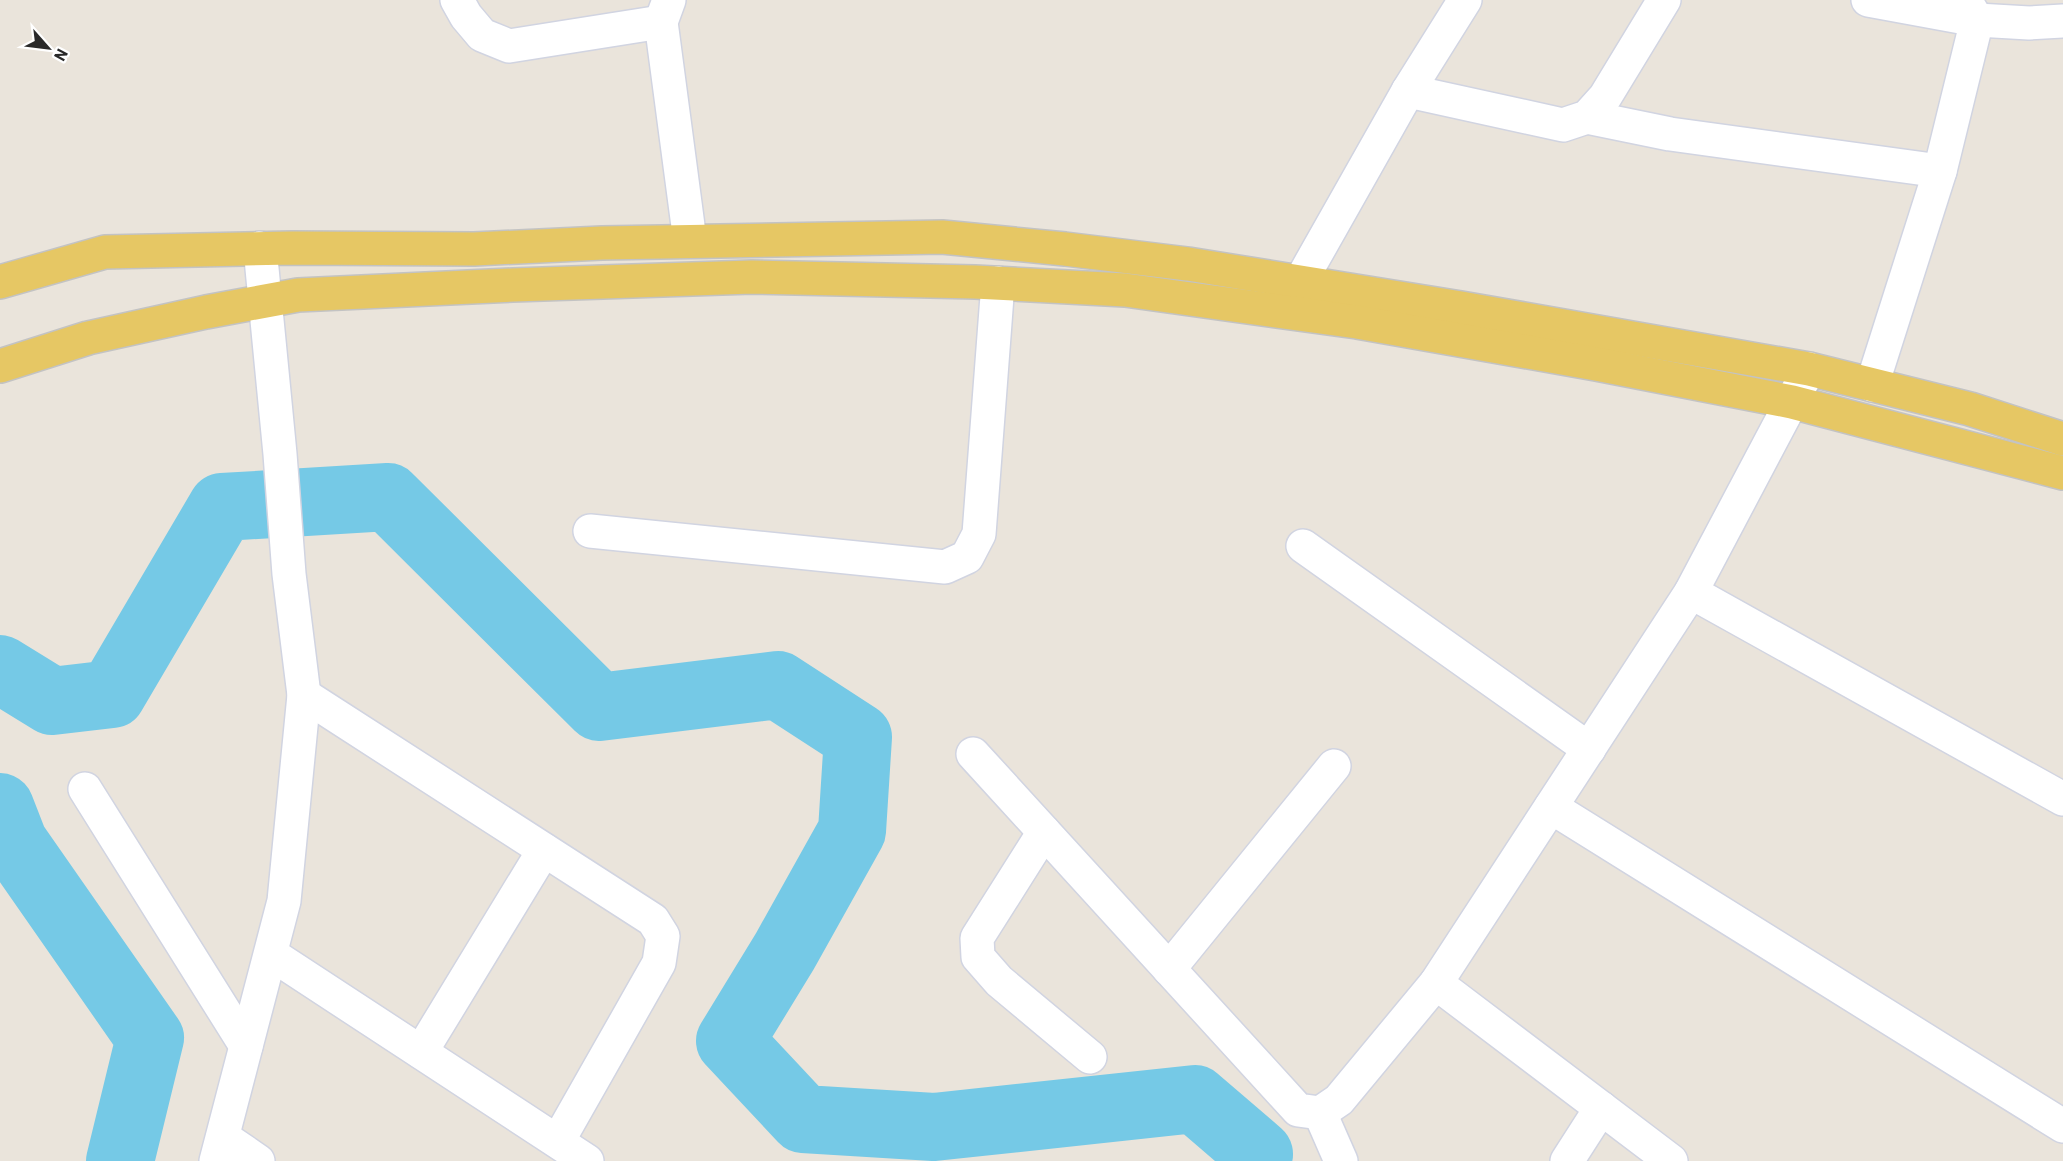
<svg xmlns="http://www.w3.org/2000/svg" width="2063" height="1161" viewBox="0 0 2063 1161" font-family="Barlow,sans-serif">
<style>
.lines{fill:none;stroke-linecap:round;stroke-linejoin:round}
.river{stroke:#75c9e6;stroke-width:68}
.minor-casing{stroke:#d1d4e1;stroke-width:36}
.primary-casing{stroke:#c3c3c3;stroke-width:36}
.minor{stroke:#fff;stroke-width:33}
.primary{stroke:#e6c764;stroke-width:33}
</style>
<rect width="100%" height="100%" fill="#eae4db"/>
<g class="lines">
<g class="river">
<polyline points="0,669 52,701 112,694 222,507 388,497 599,707 778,685 858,737 852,831 785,951 730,1041 803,1119 934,1127 1195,1099 1259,1154 1256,1161"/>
<polyline points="0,807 14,843 150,1038 120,1161"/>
</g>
<g class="minor-casing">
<g id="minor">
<polyline points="457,0 466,16 482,35 509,46 661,22"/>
<polyline points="669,0 661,22 690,241"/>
<polyline points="1868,0 1977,20 2029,23 2063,21"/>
<polyline points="1408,91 1563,125 1587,117 1605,97 1664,0"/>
<polyline points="1587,117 1670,134 1940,171"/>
<polyline points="1286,307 1408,91 1465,0"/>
<polyline points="1872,385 1940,171 1977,20 1965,0"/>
<polyline points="590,531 945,567 967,557 979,534 998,283"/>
<polyline points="1303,546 1589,749"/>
<polyline points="1691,592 2063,799"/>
<polyline points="304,695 653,920 663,936 659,963 558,1141"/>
<polyline points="973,754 1298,1110 1320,1113 1339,1100 1436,983"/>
<polyline points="85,789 246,1046"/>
<polyline points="1551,807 2063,1126"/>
<polyline points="1044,832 977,938 978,957 999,981 1090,1057"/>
<polyline points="271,954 587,1161"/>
<polyline points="1169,969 1334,766"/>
<polyline points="421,1052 544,850"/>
<polyline points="1320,1113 1341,1161"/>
<polyline points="223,1137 258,1161"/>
<polyline points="216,1161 284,901 304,695 289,574 280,454 260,248"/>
<polyline points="1567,1161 1601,1108"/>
<polyline points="1671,1161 1436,983 1691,592 1809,369"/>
</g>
</g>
<g class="primary-casing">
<g id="primary">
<polyline points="0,282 105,252 292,248 474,249 602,243 942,237 1065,249 1188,264 1461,308 1809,369 1970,409 2063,439"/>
<polyline points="0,366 88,338 206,312 298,295 513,285 752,277 975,282 1125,290 1357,322 1596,364 1792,402 2063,473"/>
</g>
</g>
<use href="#minor" class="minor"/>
<use href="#primary" class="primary"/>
</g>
<g transform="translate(48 48) rotate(118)" stroke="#ffffff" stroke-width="4.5" paint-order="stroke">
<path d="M0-4.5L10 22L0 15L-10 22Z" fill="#292929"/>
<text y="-9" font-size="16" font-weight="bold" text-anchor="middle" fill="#292929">N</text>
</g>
</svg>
